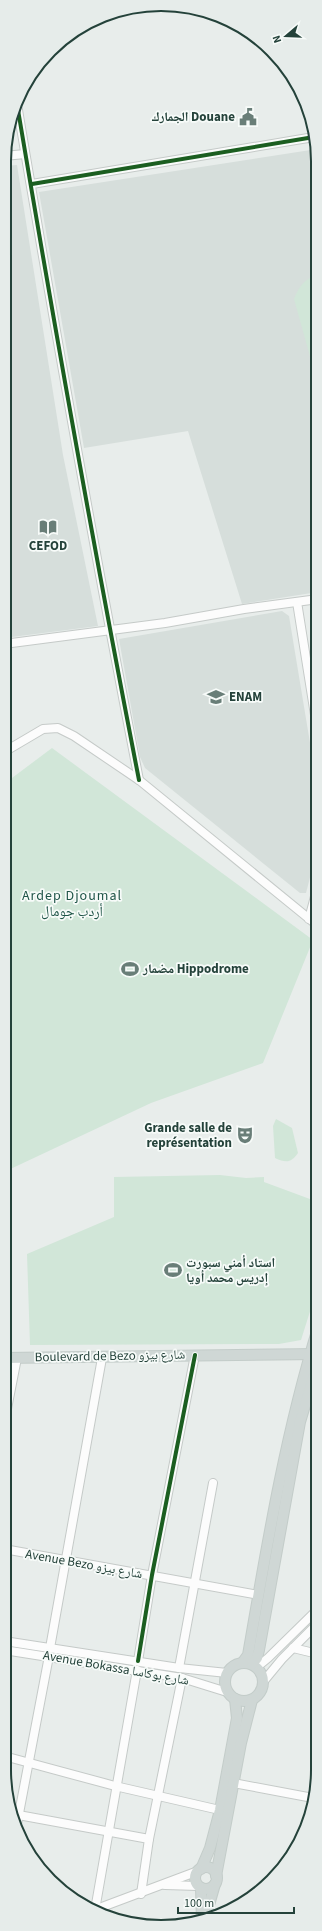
<svg xmlns="http://www.w3.org/2000/svg" width="322" height="1931" viewBox="0 0 322 1931" font-family="'Source Sans 3','Noto Naskh Arabic',sans-serif">
<style>
.built{fill:#d6dedb}
.green{fill:#d1e6d8}
.lines{fill:none;stroke-linecap:round;stroke-linejoin:round}
.minor-casing{stroke:#c5cac8;stroke-width:10}
.major-casing{stroke:#c3ccc9;stroke-width:12}
.minor{stroke:#fcfcfc;stroke-width:8}
.major{stroke:#cfd7d5;stroke-width:10}
.cycleway-casing{stroke:#f7fbf9;stroke-width:6}
.cycleway{stroke:#1b5e20;stroke-width:4}
.labels{text-anchor:middle;dominant-baseline:central;stroke-width:3.5;stroke-linejoin:round;paint-order:stroke}
.poi-label{font-size:13px;font-weight:bold;fill:#24423a;stroke:#f7fbf9;text-anchor:start}
.street-label{font-size:13px;fill:#24423a;stroke:#f7fbf9}
.neighbourhood-label{font-size:14px;letter-spacing:1px;fill:#1f5548;stroke:#f7fbf9}
.rim{fill:none;stroke:#24423a;stroke-width:2}
</style>
<rect width="100%" height="100%" fill="#e8edeb"/>
<g class="built">
<polygon points="317,149 318,592 242,604 188,431 84,448 39,192"/>
<polygon points="17,165 63,455 98,626 4,638 4,166"/>
<polygon points="282,611 289,616 312,755 317,811 314,862 306,893 300,893 145,768 140,757 119,639"/>
</g>
<g class="green">
<path d="M318,276V385L294,299C298,288 305,277 318,276Z"/>
<polygon points="52,748 313,940 263,1063 151,1103 4,1172 4,784"/>
<path d="M276,1119L292,1128L298,1153C291,1163 286,1163 275,1158L273,1126Z"/>
<polygon points="220,1175 246,1178 264,1177 264,1182 318,1202 318,1286 301,1340 279,1344 30,1345 27,1254 114,1217 114,1177"/>
</g>
<g class="lines">
<g class="minor-casing">
<g id="minor">
<path d="M17,104C55,330 95,555 139,780"/>
<polyline points="4,156 25,154"/>
<polyline points="32,184 314,137"/>
<polyline points="297,602 318,734"/>
<polyline points="4,644 165,623 244,609 318,599"/>
<polyline points="4,752 43,729 58,728 74,736 139,780 318,926"/>
<polyline points="309,919 318,885"/>
<polyline points="4,1424 17,1358"/>
<polyline points="4,1549 259,1595"/>
<polyline points="4,1641 179,1668 227,1673"/>
<polyline points="50,1648 102,1358"/>
<polyline points="293,1648 318,1654"/>
<polyline points="4,1650 182,1678 227,1692"/>
<polyline points="138,1661 152,1575 195,1355"/>
<polyline points="257,1667 268,1658 318,1609"/>
<polyline points="179,1668 213,1483"/>
<polyline points="263,1682 282,1659 318,1623"/>
<polyline points="4,1756 115,1786 224,1811"/>
<polyline points="228,1782 313,1798"/>
<polyline points="13,1814 149,1839"/>
<polyline points="16,1829 49,1656"/>
<polyline points="165,1885 198,1886"/>
<polyline points="141,1894 149,1839 182,1678"/>
<polyline points="94,1910 198,1871"/>
<polyline points="95,1910 137,1670"/>
</g>
</g>
<g class="major-casing">
<g id="major">
<polyline points="4,1358 318,1354"/>
<path d="M243,1662L248,1655C267,1545 285,1435 318,1328"/>
<circle cx="244" cy="1682" r="19"/>
<polyline points="252,1664 257,1658 259,1650 300,1422 318,1362"/>
<circle cx="206" cy="1878" r="11"/>
<polyline points="201,1869 210,1848 220,1810 237,1718 235,1699"/>
<polyline points="216,1876 241,1743 252,1700"/>
<polyline points="201,1888 202,1920"/>
<polyline points="205,1919 215,1884"/>
</g>
</g>
<use href="#minor" class="minor"/>
<use href="#major" class="major"/>
<g class="cycleway-casing">
<g id="cycleway">
<path d="M17,104C55,330 95,555 139,780"/>
<polyline points="32,184 314,137"/>
<polyline points="138,1661 152,1575 195,1355"/>
</g>
</g>
<use href="#cycleway" class="cycleway"/>
</g>
<defs>
<g id="civic-bare" transform="scale(1.38)"><path d="M-.6-6.5H3V-4.5H.6V-3L4-1V1h2V6H-6V1h2V-1L-.6-3ZM-1.2 2.5V6h2.4V2.5Z" fill="#697e78" stroke="#f7fbf9" stroke-width="2.5" paint-order="stroke"/></g>
<g id="library-bare" transform="scale(1.38)"><path d="M-6-4Q-3-5.5-.7-3.5V5Q-3 3-6 4ZM6-4Q3-5.5 .7-3.5V5Q3 3 6 4Z" fill="#697e78" stroke="#f7fbf9" stroke-width="2.5" paint-order="stroke"/></g>
<g id="university-bare" transform="scale(1.38)"><path d="M0-5L7-2L0 1L-7-2ZM-4 1L0 2.5L4 1V4Q0 6-4 4Z" fill="#697e78" stroke="#f7fbf9" stroke-width="2.5" paint-order="stroke"/></g>
<g id="stadium-bare" transform="scale(1.38)"><path d="M0-5a6.5 5 0 1 0 0 10a6.5 5 0 1 0 0-10ZM-3.5-1.8h7v3.6h-7Z" fill="#697e78" stroke="#f7fbf9" stroke-width="2.5" paint-order="stroke"/></g>
<g id="theatre-bare" transform="scale(1.38)"><path d="M-5-5.5Q0-4 5-5.5V0Q5 5 0 6Q-5 5-5 0ZM-3.3-2.5H-1v1.5H-3.3ZM1-2.5H3.3v1.5H1ZM-2.8 1Q0 5.5 2.8 1Z" fill="#697e78" stroke="#f7fbf9" stroke-width="2.5" paint-order="stroke"/></g>
</defs>
<g fill-rule="evenodd">
<use href="#civic-bare" x="248" y="117"/>
<use href="#library-bare" x="48" y="527"/>
<use href="#university-bare" x="216" y="697"/>
<use href="#stadium-bare" x="130" y="969"/>
<use href="#theatre-bare" x="245" y="1135"/>
<use href="#stadium-bare" x="173" y="1270"/>
</g>
<g class="labels">
<g class="poi-label">
<text x="235" y="117" text-anchor="end">الجمارك Douane</text>
<text x="48" y="546" text-anchor="middle">CEFOD</text>
<text x="229" y="697">ENAM</text>
<text x="143" y="969">مضمار Hippodrome</text>
<text x="232" y="1128" text-anchor="end">Grande salle de<tspan x="232" dy="15">représentation</tspan></text>
<text x="186" y="1263">استاد أمني سبورت<tspan x="186" dy="15">إدريس محمد أويا</tspan></text>
</g>
<g class="street-label">
<text transform="translate(110 1356) rotate(-1)">Boulevard de Bezo شارع بيزو</text>
<text transform="translate(84 1564) rotate(10)">Avenue Bezo شارع بيزو</text>
<text transform="translate(116 1668) rotate(10)">Avenue Bokassa شارع بوكاسا</text>
</g>
<g class="neighbourhood-label">
<text x="72" y="896">Ardep Djoumal<tspan x="72" dy="16">أردب جومال</tspan></text>
</g>
</g>
<path d="M0 0H322V1931H0ZM161 11H161A150 150 0 0 1 311 161V1770A150 150 0 0 1 161 1920H161A150 150 0 0 1 11 1770V161A150 150 0 0 1 161 11Z" fill="#e6ecea" fill-rule="evenodd"/>
<path class="rim" d="M161 11H161A150 150 0 0 1 311 161V1770A150 150 0 0 1 161 1920H161A150 150 0 0 1 11 1770V161A150 150 0 0 1 161 11Z"/>
<g transform="translate(286 36) rotate(251)" stroke="#f7fbf9" stroke-width="3" paint-order="stroke">
<path d="M0-3L7 15L0 10L-7 15Z" fill="#24423a"/>
<text y="-6" font-size="11" font-weight="bold" text-anchor="middle" fill="#24423a">N</text>
</g>
<path d="M178 1907v6h116v-6" fill="none" stroke="#24423a" stroke-width="2"/>
<text x="184" y="1907" font-size="12" fill="#24423a" stroke="#f7fbf9" stroke-width="3" paint-order="stroke">100 m</text>
</svg>
